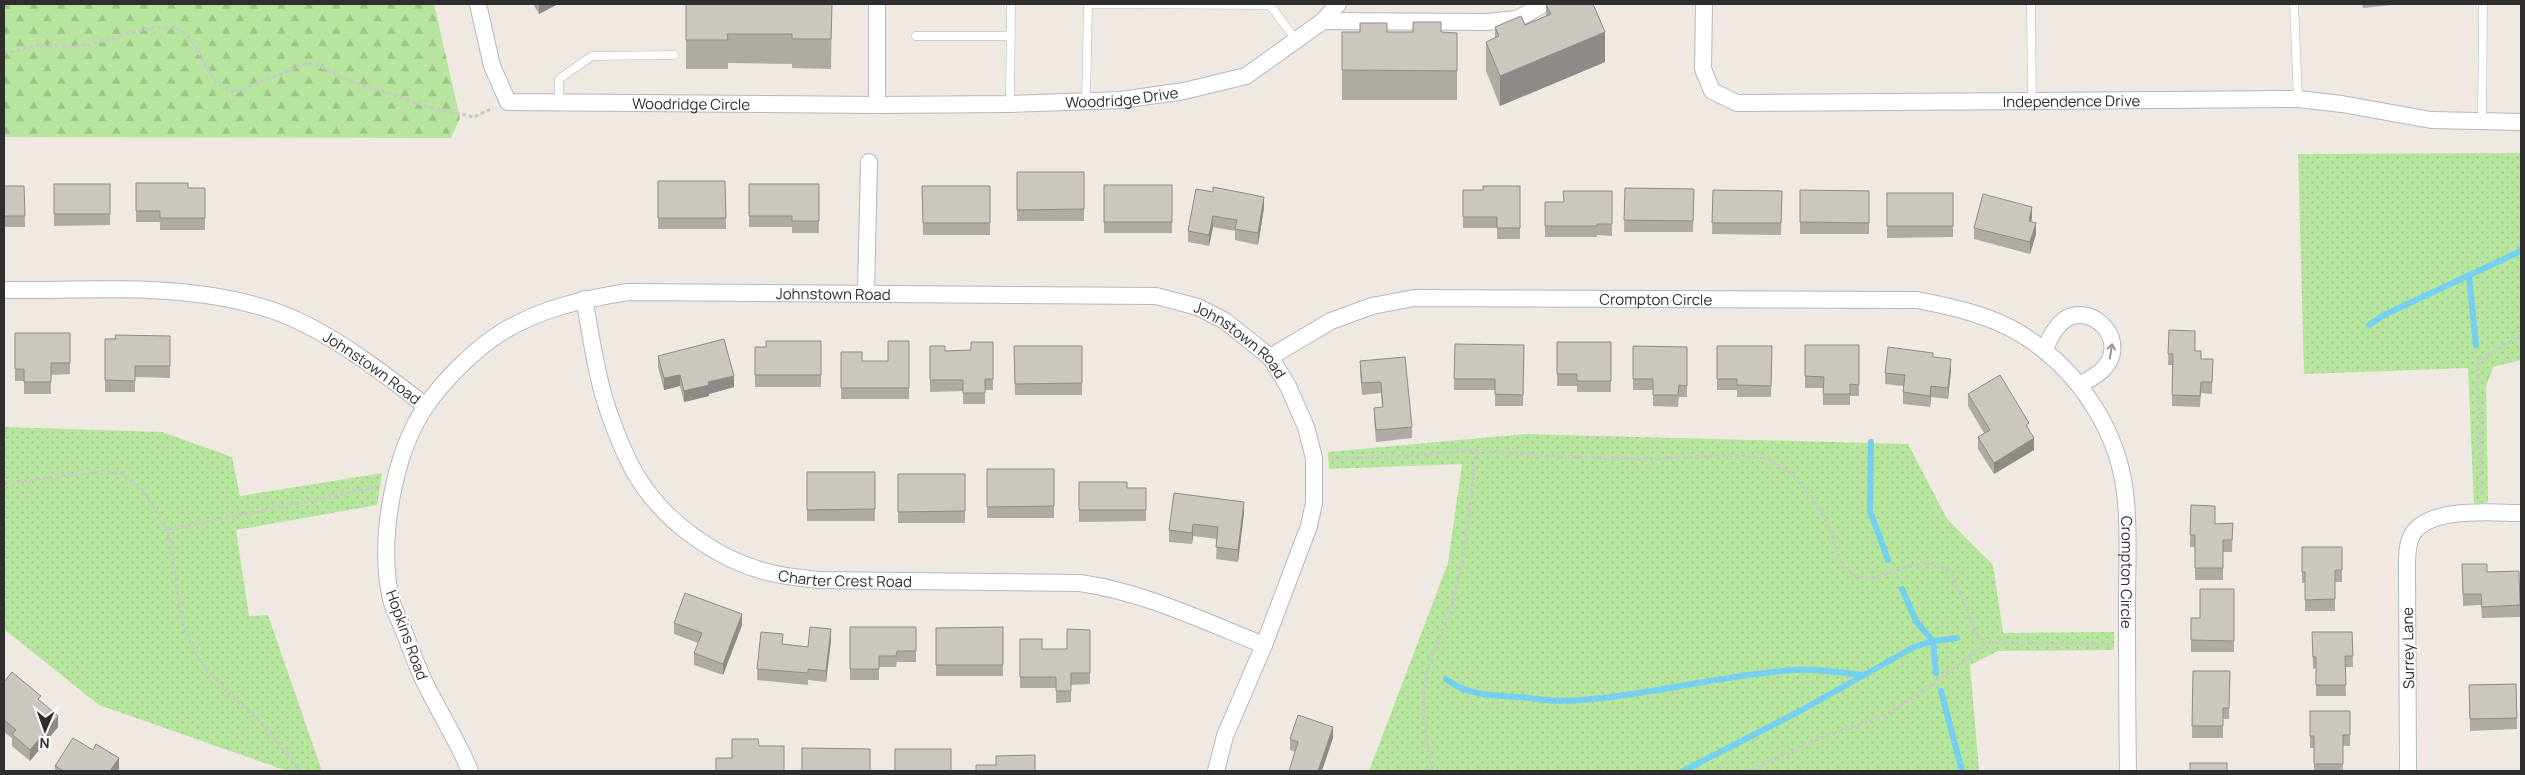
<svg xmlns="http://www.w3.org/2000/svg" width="2525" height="775" viewBox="0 0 2525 775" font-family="Manrope,sans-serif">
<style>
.grass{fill:url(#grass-dots)}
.forest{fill:url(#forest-firs)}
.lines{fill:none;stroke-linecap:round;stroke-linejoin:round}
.stream{stroke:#75cff0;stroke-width:6}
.service-casing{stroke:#b4b7c1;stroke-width:9}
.minor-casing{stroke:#b4b7c1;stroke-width:18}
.path{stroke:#c9c9c9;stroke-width:3;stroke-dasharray:4 2.5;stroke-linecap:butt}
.service{stroke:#fff;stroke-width:8}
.minor{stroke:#fff;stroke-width:16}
.wall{fill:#afaba4}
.shaded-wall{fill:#8e8b86}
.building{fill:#cbc7bf;stroke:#8e8b86}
.oneway{stroke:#969696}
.labels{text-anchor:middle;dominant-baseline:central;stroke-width:4;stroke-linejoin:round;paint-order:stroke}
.street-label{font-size:15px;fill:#2e2e2e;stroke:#fff}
</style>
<defs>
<pattern id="grass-dots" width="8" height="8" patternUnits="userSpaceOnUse" patternTransform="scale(1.25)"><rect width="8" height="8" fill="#b6e59e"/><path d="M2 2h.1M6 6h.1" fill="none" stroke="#9dc588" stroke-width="1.8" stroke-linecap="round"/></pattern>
<pattern id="forest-firs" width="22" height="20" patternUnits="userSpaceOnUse" patternTransform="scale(1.25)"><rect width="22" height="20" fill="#b6e59e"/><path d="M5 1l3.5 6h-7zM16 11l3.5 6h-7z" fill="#9dc588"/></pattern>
</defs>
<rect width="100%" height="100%" fill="#efe9e1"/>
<g class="grass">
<polygon points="2521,153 2521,360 2493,367 2486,387 2488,502 2474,504 2468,368 2304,374 2298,154"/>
<polygon points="4,427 162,432 232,457 240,496 382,473 377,505 236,530 249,616 268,615 322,771 287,771 99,705 4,629"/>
<polygon points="1525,434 1908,444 1947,519 1993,565 2003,633 2114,632 2114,650 1998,651 1970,665 1979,771 1369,771 1448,563 1462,464 1329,469 1328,452"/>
</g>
<polygon class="forest" points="4,4 434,4 460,118 451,138 4,137"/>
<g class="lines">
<g class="stream">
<polyline points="2469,276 2476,345"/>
<polyline points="2369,325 2384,315 2521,251"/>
<polyline points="1871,442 1870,511 1888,560"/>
<polyline points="1902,589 1916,621 1933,641 1936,673"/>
<path d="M1446,679C1465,695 1494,696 1518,697C1532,698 1546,701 1560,701C1638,699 1715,675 1794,670C1817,669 1839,672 1862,675"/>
<polyline points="1941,691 1962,771"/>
<polyline points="1683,771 1800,711 1914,647 1933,641 1957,638"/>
</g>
<g class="service-casing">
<g id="service">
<polyline points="2031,4 2032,103"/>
<polyline points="2294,4 2298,99"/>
<polyline points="916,36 1011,36"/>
<polyline points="1086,101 1088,4 1270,5 1296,40"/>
<polyline points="559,102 559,79 592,56 674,55"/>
<polyline points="1010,104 1011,4"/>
<polyline points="2482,122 2483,4"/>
</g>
</g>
<g class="minor-casing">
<g id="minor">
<path id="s1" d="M478,4L492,66L508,102L877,105V4"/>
<path id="s2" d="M1704,4L1703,69L1712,91L1737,103L2298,99L2342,104L2431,120L2521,122"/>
<polyline points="1323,21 1487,22 1517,19 1544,4"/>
<path id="s3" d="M877,105L1010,104L1121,100L1184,91L1246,76L1323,21L1338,4"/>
<path id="s4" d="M4,290C101,291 213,279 303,323C347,345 387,376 426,406"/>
<polyline points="866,294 869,162"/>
<path id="s5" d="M584,299C591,334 596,376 608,410C615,430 624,454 635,473C663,522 721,563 776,574C789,577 803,578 817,580L1080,583C1144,592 1203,621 1264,645"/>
<path d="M2044,350C2048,342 2052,333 2058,326C2083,295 2131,336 2105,367C2099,375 2088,380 2079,385"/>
<path id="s6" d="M1270,357L1331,321L1372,306L1414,298L1917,300C1953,307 1990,315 2021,334C2079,370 2121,433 2126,502C2129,534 2127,568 2127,600C2127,657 2127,714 2128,771"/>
<path id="s7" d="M470,771C458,742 441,715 427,687C418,670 412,652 405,634C401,623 394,611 391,599C378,542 393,454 426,406C443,381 474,350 499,334C538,309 583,299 628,292L1156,296L1198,307L1225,321L1270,357L1288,386L1306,427L1314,458V503L1309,526L1264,645L1225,736L1216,771"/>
<path d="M2408,771L2407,573C2407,561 2406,546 2412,535C2429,506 2492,513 2521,513"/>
</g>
</g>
<g class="path">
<path d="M4,53C16,53 28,45 41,45C56,44 72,48 87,45C108,41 160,19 179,30C206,45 203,87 236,92L293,69L298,65L312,63L354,82L432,108L474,117L493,108"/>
<polyline points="1332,458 1393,457 1476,450 1562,457 1653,459 1740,455 1768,459 1793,475 1816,503 1832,534 1840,562 1846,570 1855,576 1867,578 1877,577 1923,562 1946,569 1954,577 1975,632 1986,643"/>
<polyline points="4,484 99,471 123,474 144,492 168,530 182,622 198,658 227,692 257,718 301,771"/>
<polyline points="2481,495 2478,365 2482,358 2521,335"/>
<polyline points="168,530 376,487"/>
<path d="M1433,771C1424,737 1418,697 1430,662C1436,643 1446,625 1452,605C1466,555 1470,502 1476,450"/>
<polyline points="1750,771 1804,744 1884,716 1926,689 1986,643 2109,644"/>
</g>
<use href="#service" class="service"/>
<use href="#minor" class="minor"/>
</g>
<g class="wall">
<polygon points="533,4 558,4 539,14"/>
<polygon points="686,4 832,4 831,69 792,68 792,64 728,63 728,69 686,69"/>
<polygon points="2362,4 2400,4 2363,8"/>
<polygon points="1546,5 1605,62 1500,106 1486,71 1486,42 1495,38 1495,27 1525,25 1546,16"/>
<polygon points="1342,32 1457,33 1457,100 1342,100"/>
<rect x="1017" y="172" width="67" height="49"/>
<polygon points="658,181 725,181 726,229 658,229"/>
<polygon points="136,183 188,188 205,188 205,230 160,230 160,222 136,222"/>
<polygon points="54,184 110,184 110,225 54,226"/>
<polygon points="749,184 819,184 819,233 792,233 792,227 749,227"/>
<rect x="1104" y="185" width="68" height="48"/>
<polygon points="4,186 24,186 25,227 4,227"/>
<polygon points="922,186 990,186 990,235 923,235"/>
<polygon points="1520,186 1520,239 1497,239 1497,228 1463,228 1463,190 1483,190"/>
<polygon points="1625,188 1694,189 1693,232 1624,232"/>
<polygon points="1196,189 1264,208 1258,245 1235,240 1235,231 1213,227 1209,246 1188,242 1188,231"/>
<polygon points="1713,190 1782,191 1781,235 1712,234"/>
<polygon points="1800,190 1869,191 1869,234 1800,234"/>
<polygon points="1612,191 1612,236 1597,235 1597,237 1545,237 1545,202 1564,202"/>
<polygon points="1887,193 1953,193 1953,237 1887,238"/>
<polygon points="2032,218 2031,221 2036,234 2030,254 1974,239 1974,228"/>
<polygon points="2169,330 2195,351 2201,359 2213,359 2212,394 2201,393 2200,407 2172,406 2172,365 2168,365"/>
<polygon points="15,333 70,333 70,374 51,375 51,394 24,394 24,381 15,381"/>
<polygon points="170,336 170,378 135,377 135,392 105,392 105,339"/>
<polygon points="821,341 821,387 755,387 755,347 766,347"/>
<polygon points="909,341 909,399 841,399 841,352 862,361 888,361"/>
<polygon points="993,342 993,390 985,390 985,404 963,404 963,391 930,392 930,346 945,351 971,350"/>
<polygon points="1557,342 1611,342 1611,392 1577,392 1577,386 1557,386"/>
<polygon points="1455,344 1524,345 1523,406 1495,406 1495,390 1454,390"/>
<polygon points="1805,345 1859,345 1859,396 1850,396 1850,405 1823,405 1823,388 1805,388"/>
<polygon points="1014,346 1082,346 1082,395 1015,395"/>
<polygon points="1633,346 1687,347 1687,397 1679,397 1678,407 1653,406 1653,390 1633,390"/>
<polygon points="1717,346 1772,346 1771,397 1737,397 1737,390 1717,390"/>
<polygon points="658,356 734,387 709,394 709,396 684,402 680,386 664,390 658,367"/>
<polygon points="1405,357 1412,427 1412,438 1376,442 1374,419 1374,408 1382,407 1381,393 1362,395 1360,373 1360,361"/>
<polygon points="1933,357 1951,370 1948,399 1931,397 1930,407 1903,404 1903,386 1885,384 1885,373"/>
<polygon points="1968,394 2034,450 1994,474 1978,449 1978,437 1984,433 1968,406"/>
<rect x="987" y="469" width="67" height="49"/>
<rect x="807" y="472" width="68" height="49"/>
<rect x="898" y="474" width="67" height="49"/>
<polygon points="1079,482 1127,488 1146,488 1146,521 1079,522"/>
<polygon points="2191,505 2215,524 2233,523 2232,552 2223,552 2223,580 2195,580 2195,547 2190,547"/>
<polygon points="1244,513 1238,562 1216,559 1217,539 1193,536 1192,544 1169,542 1169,530"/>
<polygon points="2302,547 2342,547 2342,582 2335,582 2335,611 2305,611 2305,583 2302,583"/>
<polygon points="2462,564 2487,572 2520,605 2520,617 2482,618 2481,605 2463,606"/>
<polygon points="2234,589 2234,652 2191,652 2191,618 2200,618"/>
<polygon points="674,623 742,625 723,675 694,665 694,653 698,643 674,634"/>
<polygon points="850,627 916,627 916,662 897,662 896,667 879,667 879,680 850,680"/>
<polygon points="1003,627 1003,676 936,676 936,628"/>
<polygon points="1090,630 1090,684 1071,685 1071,702 1056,703 1056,688 1020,688 1020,639 1042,649 1067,649"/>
<polygon points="2312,632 2352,632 2353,667 2345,667 2346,696 2316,696 2316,668 2313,669"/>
<polygon points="831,641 826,682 808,680 808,685 757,680 757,669 783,644 808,647"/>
<polygon points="2193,671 2230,671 2229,719 2223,719 2223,738 2192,738"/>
<polygon points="4,682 41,702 58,727 30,761 12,746 12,738 4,732"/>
<polygon points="2516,684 2517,729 2470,731 2469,685"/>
<polygon points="2310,711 2350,711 2350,746 2343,746 2343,771 2314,771 2314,748 2310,748"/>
<polygon points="1333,738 1295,752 1290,750 1290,739"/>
<polygon points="55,766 119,769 117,771 55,771"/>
</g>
<g class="shaded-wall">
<polygon points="539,4 558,4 539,14"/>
<polygon points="1605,32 1605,62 1500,106 1500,76"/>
<polygon points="1264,197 1264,208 1258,245 1258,233"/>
<polygon points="2032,207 2032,218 2029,232 2029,221"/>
<polygon points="1213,216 1213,227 1209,246 1209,235"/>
<polygon points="2036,223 2036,234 2030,254 2030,242"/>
<polygon points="1951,359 1951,370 1948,399 1948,388"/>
<polygon points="680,375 680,386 664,390 664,378"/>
<polygon points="734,376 734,387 709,394 709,396 684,402 684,391 708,382"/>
<polygon points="1931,386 1931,397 1930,407 1930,396"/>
<polygon points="2034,438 2034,450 1994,474 1994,463"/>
<polygon points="1244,502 1244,513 1238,562 1238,550"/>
<polygon points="1193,524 1193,536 1192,544 1192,533"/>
<polygon points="742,614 742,625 723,675 723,664"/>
<polygon points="831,629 831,641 826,682 826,671"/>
<polygon points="58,716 58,727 30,761 30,750"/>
<polygon points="1333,727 1333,738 1322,771 1318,771"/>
<polygon points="119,758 119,769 117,771 110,771"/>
</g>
<g class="building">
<polygon points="686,4 832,4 831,39 792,39 792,34 727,34 728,40 686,40"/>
<polygon points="1549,4 1593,4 1605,32 1500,76 1486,42 1499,36 1495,27 1521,16 1525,25 1551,14 1546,5"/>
<polygon points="1413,22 1441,22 1441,32 1457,33 1457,71 1342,70 1342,32 1360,32 1360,23 1387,23 1387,32 1413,32"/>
<polygon points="1017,172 1084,172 1084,209 1017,210"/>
<polygon points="658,181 725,181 726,218 658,218"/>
<polygon points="136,183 188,183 188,188 205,188 205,218 160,218 160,211 136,211"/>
<rect x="54" y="184" width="56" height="30"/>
<polygon points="749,184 819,184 819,221 792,221 792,216 749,216"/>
<rect x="1104" y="185" width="68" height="37"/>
<polygon points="4,186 24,186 25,216 4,216"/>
<polygon points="922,186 990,186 990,223 923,223"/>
<polygon points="1483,186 1520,186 1520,228 1497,228 1497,217 1463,217 1463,190 1483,190"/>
<polygon points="1213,187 1264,197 1258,233 1235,229 1237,220 1213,216 1209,235 1188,231 1196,189 1213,192"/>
<polygon points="1625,188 1694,189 1693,221 1624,220"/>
<polygon points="1713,190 1782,191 1781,223 1712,223"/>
<polygon points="1800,190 1869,191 1869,223 1800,222"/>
<polygon points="1563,191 1612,191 1612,224 1597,224 1597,226 1545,226 1545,202 1564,202"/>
<rect x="1887" y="193" width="66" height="33"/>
<polygon points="1983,194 2032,207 2029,221 2036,223 2030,242 1974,228"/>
<polygon points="2169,330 2195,331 2195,351 2201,351 2201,359 2213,359 2212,382 2201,382 2200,396 2172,395 2173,354 2168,354"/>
<polygon points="15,333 70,333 70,363 51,363 51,382 24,382 24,369 15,369"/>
<polygon points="115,335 170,336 170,366 135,366 135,381 105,380 105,339 116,339"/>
<polygon points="724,339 734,376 708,382 709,385 684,391 680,375 664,378 658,356"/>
<polygon points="766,341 821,341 821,375 755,375 755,347 766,347"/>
<polygon points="888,341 909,341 909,388 841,388 841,352 862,352 862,361 888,361"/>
<polygon points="971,342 993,342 993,379 985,379 985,393 963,393 963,380 930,380 930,346 945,346 945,351 971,350"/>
<polygon points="1557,342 1611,342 1611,381 1577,381 1577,374 1557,374"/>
<polygon points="1455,344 1524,345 1523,395 1495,394 1495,379 1454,379"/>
<polygon points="1805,345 1859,345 1859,385 1850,384 1850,394 1823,394 1824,377 1805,376"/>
<polygon points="1014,346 1082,346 1082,383 1015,384"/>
<polygon points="1633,346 1687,347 1687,386 1679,385 1678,395 1653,395 1653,379 1633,379"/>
<polygon points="1717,346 1772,346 1771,386 1737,385 1737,379 1717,379"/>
<polygon points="1888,347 1933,353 1933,357 1951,359 1948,388 1931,386 1930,396 1903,392 1905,375 1885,373"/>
<polygon points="1405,357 1412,427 1376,430 1374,408 1383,407 1381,382 1362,383 1360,361"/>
<polygon points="2000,375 2029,423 2026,425 2034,438 1994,463 1978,437 1990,430 1968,394"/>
<polygon points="987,469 1054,469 1054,506 987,507"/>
<polygon points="807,472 875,472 875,509 807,510"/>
<polygon points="898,474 965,474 965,511 898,512"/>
<polygon points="1079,482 1127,482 1127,488 1146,488 1146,510 1079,510"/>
<polygon points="1174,493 1244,502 1238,550 1216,547 1218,527 1193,524 1192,533 1169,530"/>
<polygon points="2191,505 2215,506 2215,524 2233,523 2232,540 2223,540 2223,568 2195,568 2195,535 2190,535"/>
<polygon points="2302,547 2342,547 2342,570 2335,570 2335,599 2305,600 2305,572 2302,572"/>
<polygon points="2462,564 2487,564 2487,572 2519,571 2520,605 2482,607 2481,594 2463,594"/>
<polygon points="2200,589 2234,589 2234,641 2191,640 2191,618 2200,618"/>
<polygon points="685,593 742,614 723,664 694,653 702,633 674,623"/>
<polygon points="810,627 831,629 826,671 808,669 808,673 757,669 761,632 783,634 782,644 808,647"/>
<polygon points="850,627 916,627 916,651 897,651 896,656 879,656 879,669 850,669"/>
<polygon points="1003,627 1003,665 936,665 936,628"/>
<polygon points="1067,629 1090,630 1090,673 1071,673 1071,691 1056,691 1056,677 1020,677 1020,639 1042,639 1042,649 1067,649"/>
<polygon points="2312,632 2352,632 2353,656 2345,656 2346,685 2316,685 2316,657 2313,657"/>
<polygon points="2193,671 2230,671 2229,708 2223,708 2223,726 2192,726"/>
<polygon points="12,672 41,696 38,699 58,716 30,750 12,734 16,730 4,720 4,682"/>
<polygon points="2516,684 2517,718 2470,719 2469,685"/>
<polygon points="2310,711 2350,711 2350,735 2343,735 2343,764 2314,764 2314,736 2310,736"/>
<polygon points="1298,715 1333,727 1318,771 1289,771 1298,742 1290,739"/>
<polygon points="73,738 93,750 96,744 119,758 110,771 64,771 55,766"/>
<polygon points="732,739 758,739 759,746 784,746 784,771 716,771 716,758 732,758"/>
<polygon points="802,748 870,749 870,771 802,771"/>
<rect x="895" y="749" width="56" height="22"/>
<polygon points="1035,755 1035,771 976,771 976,765 996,765 996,756"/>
<rect x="2190" y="763" width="37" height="8"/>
</g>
<defs><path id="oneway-shaft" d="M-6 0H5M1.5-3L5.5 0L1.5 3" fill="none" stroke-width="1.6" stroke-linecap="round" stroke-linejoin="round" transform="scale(1.25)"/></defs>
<use class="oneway" href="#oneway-shaft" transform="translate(2111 351) rotate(-81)"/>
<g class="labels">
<g class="street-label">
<text stroke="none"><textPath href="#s3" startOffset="245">Woodridge Drive</textPath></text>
<text stroke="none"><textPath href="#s2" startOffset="451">Independence Drive</textPath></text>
<text stroke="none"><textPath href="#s1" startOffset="286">Woodridge Circle</textPath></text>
<text stroke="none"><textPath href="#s7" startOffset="835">Johnstown Road</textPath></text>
<text stroke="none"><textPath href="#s6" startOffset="399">Crompton Circle</textPath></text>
<text stroke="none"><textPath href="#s7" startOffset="1255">Johnstown Road</textPath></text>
<text stroke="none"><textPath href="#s4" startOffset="386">Johnstown Road</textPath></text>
<text stroke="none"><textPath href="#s6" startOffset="1046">Crompton Circle</textPath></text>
<text stroke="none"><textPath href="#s5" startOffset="430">Charter Crest Road</textPath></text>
<text transform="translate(407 635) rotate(70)">Hopkins Road</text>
<text transform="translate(2408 648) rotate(-91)">Surrey Lane</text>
</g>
</g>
<rect width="2525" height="775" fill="none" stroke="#2e2e2e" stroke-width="10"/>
<g transform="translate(45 730) rotate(182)" stroke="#ffffff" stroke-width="4" paint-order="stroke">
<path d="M0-4L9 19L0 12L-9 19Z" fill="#2e2e2e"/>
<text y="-8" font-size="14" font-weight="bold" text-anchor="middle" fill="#2e2e2e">N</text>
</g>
</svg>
